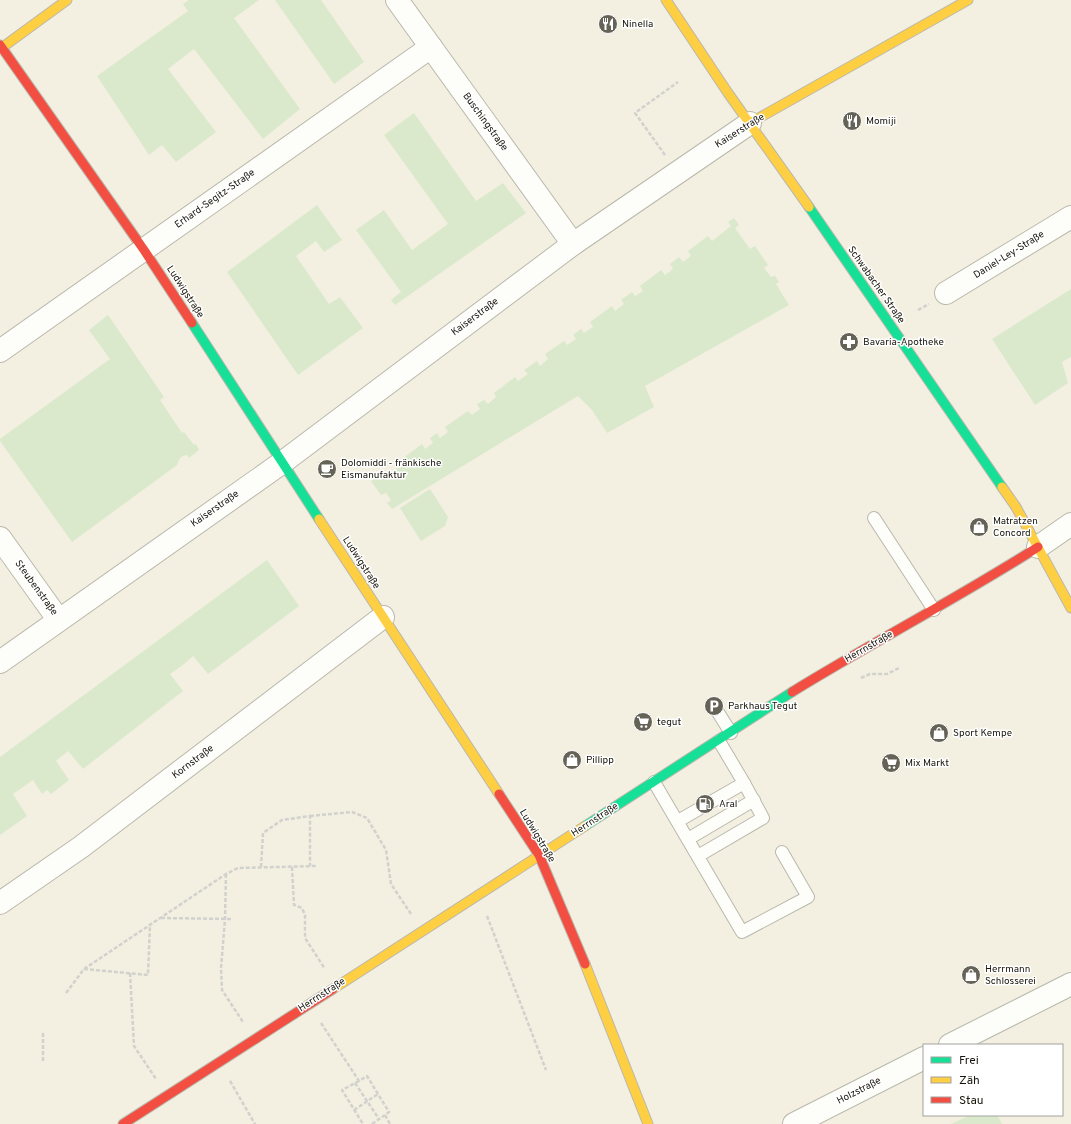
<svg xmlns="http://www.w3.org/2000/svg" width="1071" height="1124" viewBox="0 0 1071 1124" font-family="Overpass,sans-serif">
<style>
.green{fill:#dae9cc}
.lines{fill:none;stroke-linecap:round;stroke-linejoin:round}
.lane-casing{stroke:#bab8ac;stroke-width:14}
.street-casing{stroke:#bab8ac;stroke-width:24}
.fast-casing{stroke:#bab8ac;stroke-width:11}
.slow-casing{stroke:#bab8ac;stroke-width:11}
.jam-casing{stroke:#bab8ac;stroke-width:11}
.path{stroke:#d2d1cd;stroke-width:2.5;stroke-dasharray:4 2;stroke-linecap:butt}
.lane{stroke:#fdfdfa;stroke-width:12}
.street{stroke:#fdfdfa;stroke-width:22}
.fast{stroke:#16e098;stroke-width:9}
.slow{stroke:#ffcf43;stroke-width:9}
.jam{stroke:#f24e42;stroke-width:9}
.labels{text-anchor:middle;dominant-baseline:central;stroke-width:3;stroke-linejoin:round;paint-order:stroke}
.poi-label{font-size:10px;fill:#18160c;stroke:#fff;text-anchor:start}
.street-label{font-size:10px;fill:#18160c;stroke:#fff}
</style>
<rect width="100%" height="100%" fill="#f3f0e1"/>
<g class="green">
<polygon points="189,0 259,0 234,18 300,109 263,139 194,49 168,69 216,132 176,162 162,145 149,155 97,76 188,11 183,4"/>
<polygon points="275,0 321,0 364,62 334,84"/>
<polygon points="414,113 476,201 503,183 526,213 395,305 391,300 401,292 356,230 384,210 412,250 448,224 384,135"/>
<polygon points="317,205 342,240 324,252 316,241 296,256 329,304 340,297 363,328 298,375 227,272"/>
<polygon points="734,218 739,225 735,228 750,249 755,246 768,265 764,268 771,277 775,276 779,282 776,284 789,305 645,386 654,407 607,433 592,410 578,396 392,509 387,503 391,500 386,493 381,495 371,481 380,475 382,479 401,466 398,462 422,444 425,449 433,443 430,438 437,433 440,438 448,432 445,427 468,411 472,415 480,409 477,404 484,400 488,404 496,397 494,393 515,377 518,381 528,374 524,370 537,361 540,366 548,359 545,354 564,341 567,345 576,339 573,335 581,329 584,333 593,327 590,322 612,306 615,311 624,304 621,300 632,292 635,296 643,291 640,286 661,270 665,275 673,269 670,264 679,257 683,262 691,256 688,251 708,236 712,241 731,226 728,222"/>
<polygon points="1071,289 1071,357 1062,362 1068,383 1035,405 992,339"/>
<path d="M108,315L164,397L160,400L182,433L184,432L194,445L196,444L199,450L189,458L187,455C180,456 179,459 177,465L72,542L0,441V439L110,359L89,330Z"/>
<polygon points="430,489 448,517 445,526 421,541 400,508"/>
<polygon points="267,560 299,606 208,674 193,656 183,665 170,674 183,691 83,769 68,751 56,761 69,780 51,794 47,790 42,794 33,780 13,794 27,816 0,835 0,757"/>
<polygon points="970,1115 997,1115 1002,1124 951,1124"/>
</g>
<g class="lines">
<g class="lane-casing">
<g id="lane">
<polyline points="874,518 934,610"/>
<polyline points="714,706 731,733"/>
<polyline points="654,782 742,932 808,897 782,852"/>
<polyline points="678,821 744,783 719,741"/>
<polyline points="688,839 754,800"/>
<polyline points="698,856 763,818 744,783"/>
</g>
</g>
<g class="street-casing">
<g id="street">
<polyline points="397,0 573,244"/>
<polyline points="946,293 1071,217"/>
<polyline points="0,351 431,47"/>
<polyline points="0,538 58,619"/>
<polyline points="1038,547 1071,524"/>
<polyline points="0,662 283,462 573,244 750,123"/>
<polyline points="0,903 81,847 383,617"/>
<polyline points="950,1045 1071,984"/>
<polyline points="794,1124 924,1058"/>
</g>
</g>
<g class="fast-casing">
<g id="fast">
<polyline points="809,207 1002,487"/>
<polyline points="192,323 319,519"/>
<polyline points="585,826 792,692"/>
</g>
</g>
<g class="slow-casing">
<g id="slow">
<polyline points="666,0 728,93 809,207"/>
<polyline points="0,49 67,0"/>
<polyline points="750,123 968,0"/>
<polyline points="1002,487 1016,507 1071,608"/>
<polyline points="319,519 499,794"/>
<polyline points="585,964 648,1124"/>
<polyline points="333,989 585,826"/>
</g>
</g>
<g class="jam-casing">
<g id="jam">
<polyline points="0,45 144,250 192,323"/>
<path d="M792,692C873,642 958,598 1038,547"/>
<polyline points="499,794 539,855 585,964"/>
<polyline points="123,1124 333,989"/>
</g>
</g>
<g class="path">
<polyline points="665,155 635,113 678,82"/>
<polyline points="918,310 929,304"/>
<polyline points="861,678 870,674 887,674 899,668"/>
<polyline points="310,816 352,812 367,818 386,850 391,884 411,914"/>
<polyline points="261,867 263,833 282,820 310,816 310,866"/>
<polyline points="292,867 294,905 302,908 305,915 305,938 325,969"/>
<polyline points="226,874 225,919 221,968 222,990 243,1022"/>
<polyline points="487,916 546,1070"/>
<polyline points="161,918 233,919"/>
<polyline points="84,969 148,975 150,925"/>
<polyline points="130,973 134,1046 156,1079"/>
<polyline points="66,993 84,969 226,874 238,868 316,866"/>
<polyline points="321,1023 359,1081 367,1076 389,1112 385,1115 390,1124"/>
<polyline points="43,1061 43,1031"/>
<polyline points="230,1081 255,1124"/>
<polyline points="359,1081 342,1090 363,1124"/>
<polyline points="355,1083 379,1119"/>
<polyline points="354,1110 378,1094"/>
<polyline points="372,1124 385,1115"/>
</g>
<use href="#lane" class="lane"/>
<use href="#street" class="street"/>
<use href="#fast" class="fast"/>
<use href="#slow" class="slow"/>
<use href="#jam" class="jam"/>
</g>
<defs>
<g id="restaurant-disc" transform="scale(1)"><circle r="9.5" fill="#656257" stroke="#fff"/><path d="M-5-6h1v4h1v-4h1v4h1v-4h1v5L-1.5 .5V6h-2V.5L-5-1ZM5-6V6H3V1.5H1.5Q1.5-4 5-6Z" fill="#fff"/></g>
<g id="pharmacy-disc" transform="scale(1)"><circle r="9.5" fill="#656257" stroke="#fff"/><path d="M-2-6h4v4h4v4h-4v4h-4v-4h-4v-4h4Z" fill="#fff"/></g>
<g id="cafe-disc" transform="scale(1)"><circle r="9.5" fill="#656257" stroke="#fff"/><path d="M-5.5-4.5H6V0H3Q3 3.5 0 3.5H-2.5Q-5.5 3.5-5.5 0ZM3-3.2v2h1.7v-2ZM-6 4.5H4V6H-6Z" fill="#fff"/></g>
<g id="shop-disc" transform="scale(1)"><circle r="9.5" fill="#656257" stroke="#fff"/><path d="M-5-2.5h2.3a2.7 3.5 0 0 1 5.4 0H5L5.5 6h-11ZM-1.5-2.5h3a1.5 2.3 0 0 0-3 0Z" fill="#fff"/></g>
<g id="parking-disc" transform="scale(1)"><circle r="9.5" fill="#656257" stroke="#fff"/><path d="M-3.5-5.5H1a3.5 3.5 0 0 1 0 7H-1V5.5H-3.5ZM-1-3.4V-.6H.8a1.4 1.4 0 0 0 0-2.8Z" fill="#fff"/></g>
<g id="supermarket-disc" transform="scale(1)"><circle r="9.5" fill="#656257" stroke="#fff"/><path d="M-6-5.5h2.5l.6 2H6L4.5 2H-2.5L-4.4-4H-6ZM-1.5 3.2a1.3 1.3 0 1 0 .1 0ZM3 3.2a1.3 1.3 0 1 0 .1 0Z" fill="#fff"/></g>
<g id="fuel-disc" transform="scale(1)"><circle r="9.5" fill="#656257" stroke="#fff"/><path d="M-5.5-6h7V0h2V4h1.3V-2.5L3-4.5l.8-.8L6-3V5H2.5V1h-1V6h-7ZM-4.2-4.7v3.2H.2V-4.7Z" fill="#fff"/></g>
</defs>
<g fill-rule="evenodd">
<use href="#restaurant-disc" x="608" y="24"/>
<use href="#restaurant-disc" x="852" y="121"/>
<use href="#pharmacy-disc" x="849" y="342"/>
<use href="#cafe-disc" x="327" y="469"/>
<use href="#shop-disc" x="979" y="527"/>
<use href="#parking-disc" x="714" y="706"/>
<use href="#supermarket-disc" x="643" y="722"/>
<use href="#shop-disc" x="939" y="733"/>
<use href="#shop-disc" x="572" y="760"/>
<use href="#supermarket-disc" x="891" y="763"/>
<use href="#fuel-disc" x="705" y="804"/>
<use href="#shop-disc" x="971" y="975"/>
</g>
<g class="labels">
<g class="poi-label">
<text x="622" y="24">Ninella</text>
<text x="866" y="121">Momiji</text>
<text x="863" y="342">Bavaria-Apotheke</text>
<text x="341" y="463">Dolomiddi - fränkische<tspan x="341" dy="12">Eismanufaktur</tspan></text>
<text x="993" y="521">Matratzen<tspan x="993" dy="12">Concord</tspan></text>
<text x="728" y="706">Parkhaus Tegut</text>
<text x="657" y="722">tegut</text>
<text x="953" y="733">Sport Kempe</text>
<text x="586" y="760">Pillipp</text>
<text x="905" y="763">Mix Markt</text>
<text x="719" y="804">Aral</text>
<text x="985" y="969">Herrmann<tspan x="985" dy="12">Schlosserei</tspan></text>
</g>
<g class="street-label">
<text transform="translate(485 122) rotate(54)">Buschingstraße</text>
<text transform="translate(740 131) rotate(-32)">Kaiserstraße</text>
<text transform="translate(215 199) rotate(-35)">Erhard-Segitz-Straße</text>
<text transform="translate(1009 255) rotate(-32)">Daniel-Ley-Straße</text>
<text transform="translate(876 285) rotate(55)">Schwabacher Straße</text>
<text transform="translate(185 292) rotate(57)">Ludwigstraße</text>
<text transform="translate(475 317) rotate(-37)">Kaiserstraße</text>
<text transform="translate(215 509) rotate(-35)">Kaiserstraße</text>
<text transform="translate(361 563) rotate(57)">Ludwigstraße</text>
<text transform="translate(36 588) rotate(54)">Steubenstraße</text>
<text transform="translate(869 647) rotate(-30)">Herrnstraße</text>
<text transform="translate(193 762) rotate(-37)">Kornstraße</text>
<text transform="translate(595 820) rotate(-33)">Herrnstraße</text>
<text transform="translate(537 836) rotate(59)">Ludwigstraße</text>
<text transform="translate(322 995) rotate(-33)">Herrnstraße</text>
<text transform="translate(859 1091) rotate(-27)">Holzstraße</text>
</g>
</g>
<rect x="923" y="1044" width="140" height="72" fill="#ffffff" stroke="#a3a29e"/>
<rect x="931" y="1057" width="20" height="6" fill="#16e098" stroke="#a3a29e"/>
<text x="959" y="1064" font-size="12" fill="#18160c">Frei</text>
<rect x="931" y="1077" width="20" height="6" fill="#ffcf43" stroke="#a3a29e"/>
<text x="959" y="1084" font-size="12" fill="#18160c">Zäh</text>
<rect x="931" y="1097" width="20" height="6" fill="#f24e42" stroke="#a3a29e"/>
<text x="959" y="1104" font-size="12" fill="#18160c">Stau</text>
</svg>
